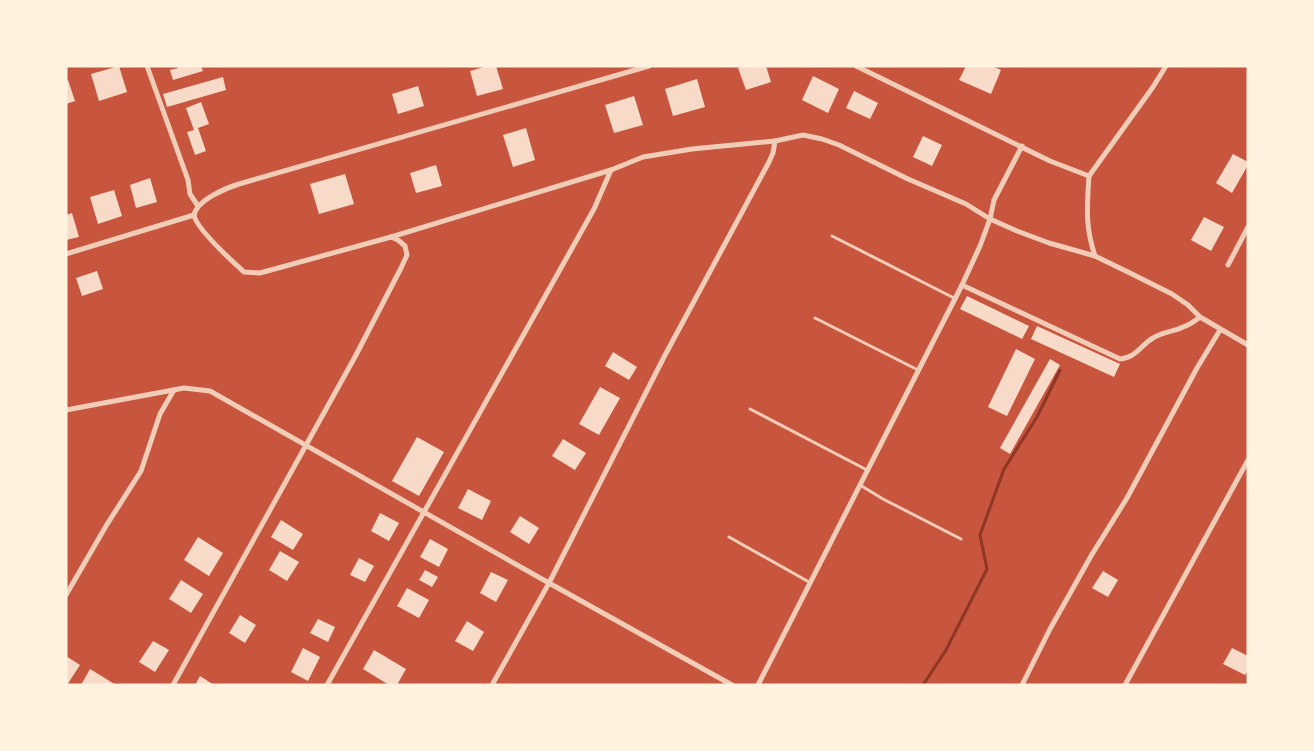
<svg xmlns="http://www.w3.org/2000/svg" width="1314" height="751" viewBox="0 0 1314 751" font-family="'Work Sans',sans-serif">
<style>
.lines{fill:none;stroke-linecap:round;stroke-linejoin:round}
.stream{stroke:#8f3625;stroke-width:3}
.building{fill:#f7dbc8}
.service{stroke:#f1ccb7;stroke-width:3}
.minor{stroke:#f1ccb7;stroke-width:5}
</style>
<rect width="100%" height="100%" fill="#c8553d"/>
<g class="lines">
<polyline class="stream" points="923,685 946,650 987,569 980,535 1004,469 1037,417 1060,370"/>
</g>
<g class="building">
<polygon points="119,66 127,92 99,101 91,74"/>
<polygon points="177,66 201,66 203,71 173,80 170,70 178,68"/>
<polygon points="487,66 496,66 503,89 477,96 470,71"/>
<polygon points="743,66 766,66 771,82 746,90 738,68"/>
<polygon points="966,66 992,66 1001,70 991,94 959,80"/>
<polygon points="813,76 839,89 828,113 802,100"/>
<polygon points="223,77 226,90 167,107 163,94"/>
<polygon points="697,79 705,107 673,116 665,89"/>
<polygon points="68,80 75,101 66,104 66,81"/>
<polygon points="418,86 424,106 398,114 392,94"/>
<polygon points="854,91 878,103 870,119 846,108"/>
<polygon points="634,96 643,125 614,133 605,105"/>
<polygon points="201,102 209,124 198,128 206,151 195,155 187,132 194,130 186,108"/>
<polygon points="526,128 535,160 513,167 503,135"/>
<polygon points="923,136 942,145 932,166 913,157"/>
<polygon points="1233,154 1248,162 1248,165 1232,193 1216,183"/>
<polygon points="436,165 442,186 416,193 410,173"/>
<polygon points="345,174 354,204 319,214 310,184"/>
<polygon points="150,178 157,202 136,208 130,185"/>
<polygon points="114,190 122,216 98,224 90,197"/>
<polygon points="72,213 79,237 66,240 66,215"/>
<polygon points="1204,217 1224,227 1211,251 1191,240"/>
<polygon points="97,271 103,289 82,296 76,278"/>
<polygon points="967,296 1029,326 1022,339 960,309"/>
<polygon points="1037,326 1120,364 1114,377 1031,339"/>
<polygon points="1016,349 1035,359 1007,416 988,407"/>
<polygon points="613,352 637,367 629,380 605,366"/>
<polygon points="1050,359 1060,365 1010,454 1000,448"/>
<polygon points="600,387 620,398 599,435 579,424"/>
<polygon points="417,437 444,452 419,496 392,481"/>
<polygon points="563,439 586,453 575,470 552,456"/>
<polygon points="468,489 491,501 482,520 458,508"/>
<polygon points="380,513 399,523 389,541 371,531"/>
<polygon points="520,516 539,528 529,544 510,532"/>
<polygon points="281,520 303,534 293,550 271,537"/>
<polygon points="198,537 223,553 209,576 184,560"/>
<polygon points="430,539 448,549 439,567 420,557"/>
<polygon points="280,551 299,562 287,581 269,570"/>
<polygon points="359,558 374,566 365,582 350,575"/>
<polygon points="425,570 438,577 432,587 419,580"/>
<polygon points="1103,571 1118,580 1108,597 1092,588"/>
<polygon points="491,572 508,580 496,602 480,593"/>
<polygon points="181,580 203,594 191,613 169,599"/>
<polygon points="407,588 429,600 419,618 397,606"/>
<polygon points="240,615 256,625 245,643 229,633"/>
<polygon points="318,619 335,627 328,642 310,633"/>
<polygon points="467,621 484,632 473,651 455,641"/>
<polygon points="153,641 169,650 155,672 139,662"/>
<polygon points="303,648 320,657 308,681 291,672"/>
<polygon points="1232,648 1248,656 1248,670 1245,675 1223,664"/>
<polygon points="374,650 406,669 397,685 389,685 363,669"/>
<polygon points="66,656 80,665 67,685 66,685"/>
<polygon points="90,669 116,685 81,685"/>
<polygon points="200,676 214,685 195,685"/>
</g>
<g class="lines">
<g class="service">
<polyline points="832,236 954,298"/>
<polyline points="815,318 918,370"/>
<polyline points="750,409 867,470"/>
<polyline points="860,485 883,499 961,539"/>
<polyline points="729,537 809,582"/>
</g>
<g class="minor">
<polyline points="147,66 188,180 190,194 198,206"/>
<polyline points="856,66 1050,161 1089,176"/>
<polyline points="1089,176 1153,87 1166,66"/>
<path d="M1089,176C1087,207 1085,226 1095,256"/>
<path d="M194,215C197,200 226,188 239,184L649,66"/>
<polyline points="391,237 611,170 643,157 692,149 775,141 803,135 822,139 839,145 908,179 966,204 990,219 1017,231 1049,243 1095,256 1132,274 1172,294 1188,305 1200,317"/>
<polyline points="66,254 194,215"/>
<polyline points="1228,265 1248,227"/>
<path d="M962,285L1120,359C1136,358 1141,345 1153,338C1162,332 1173,332 1183,327C1189,325 1195,321 1200,317L1248,345"/>
<polyline points="66,410 184,388 210,391 549,583 732,685"/>
<polyline points="66,595 106,526 141,471 160,414 174,390"/>
<path d="M173,685L356,355L401,268L407,255L405,246L398,240L391,237L260,273L244,272C232,261 196,229 194,215"/>
<polyline points="327,685 594,209 611,170"/>
<polyline points="492,685 549,583 664,357 769,162 773,153 775,141"/>
<polyline points="758,685 962,285 980,246 990,219 994,200 1022,146"/>
<polyline points="1022,685 1050,629 1091,556 1127,498 1197,368 1220,330"/>
<polyline points="1125,685 1248,460"/>
</g>
</g>
<rect width="1314" height="751" fill="none" stroke="#fff3e0" stroke-width="135"/>
</svg>
